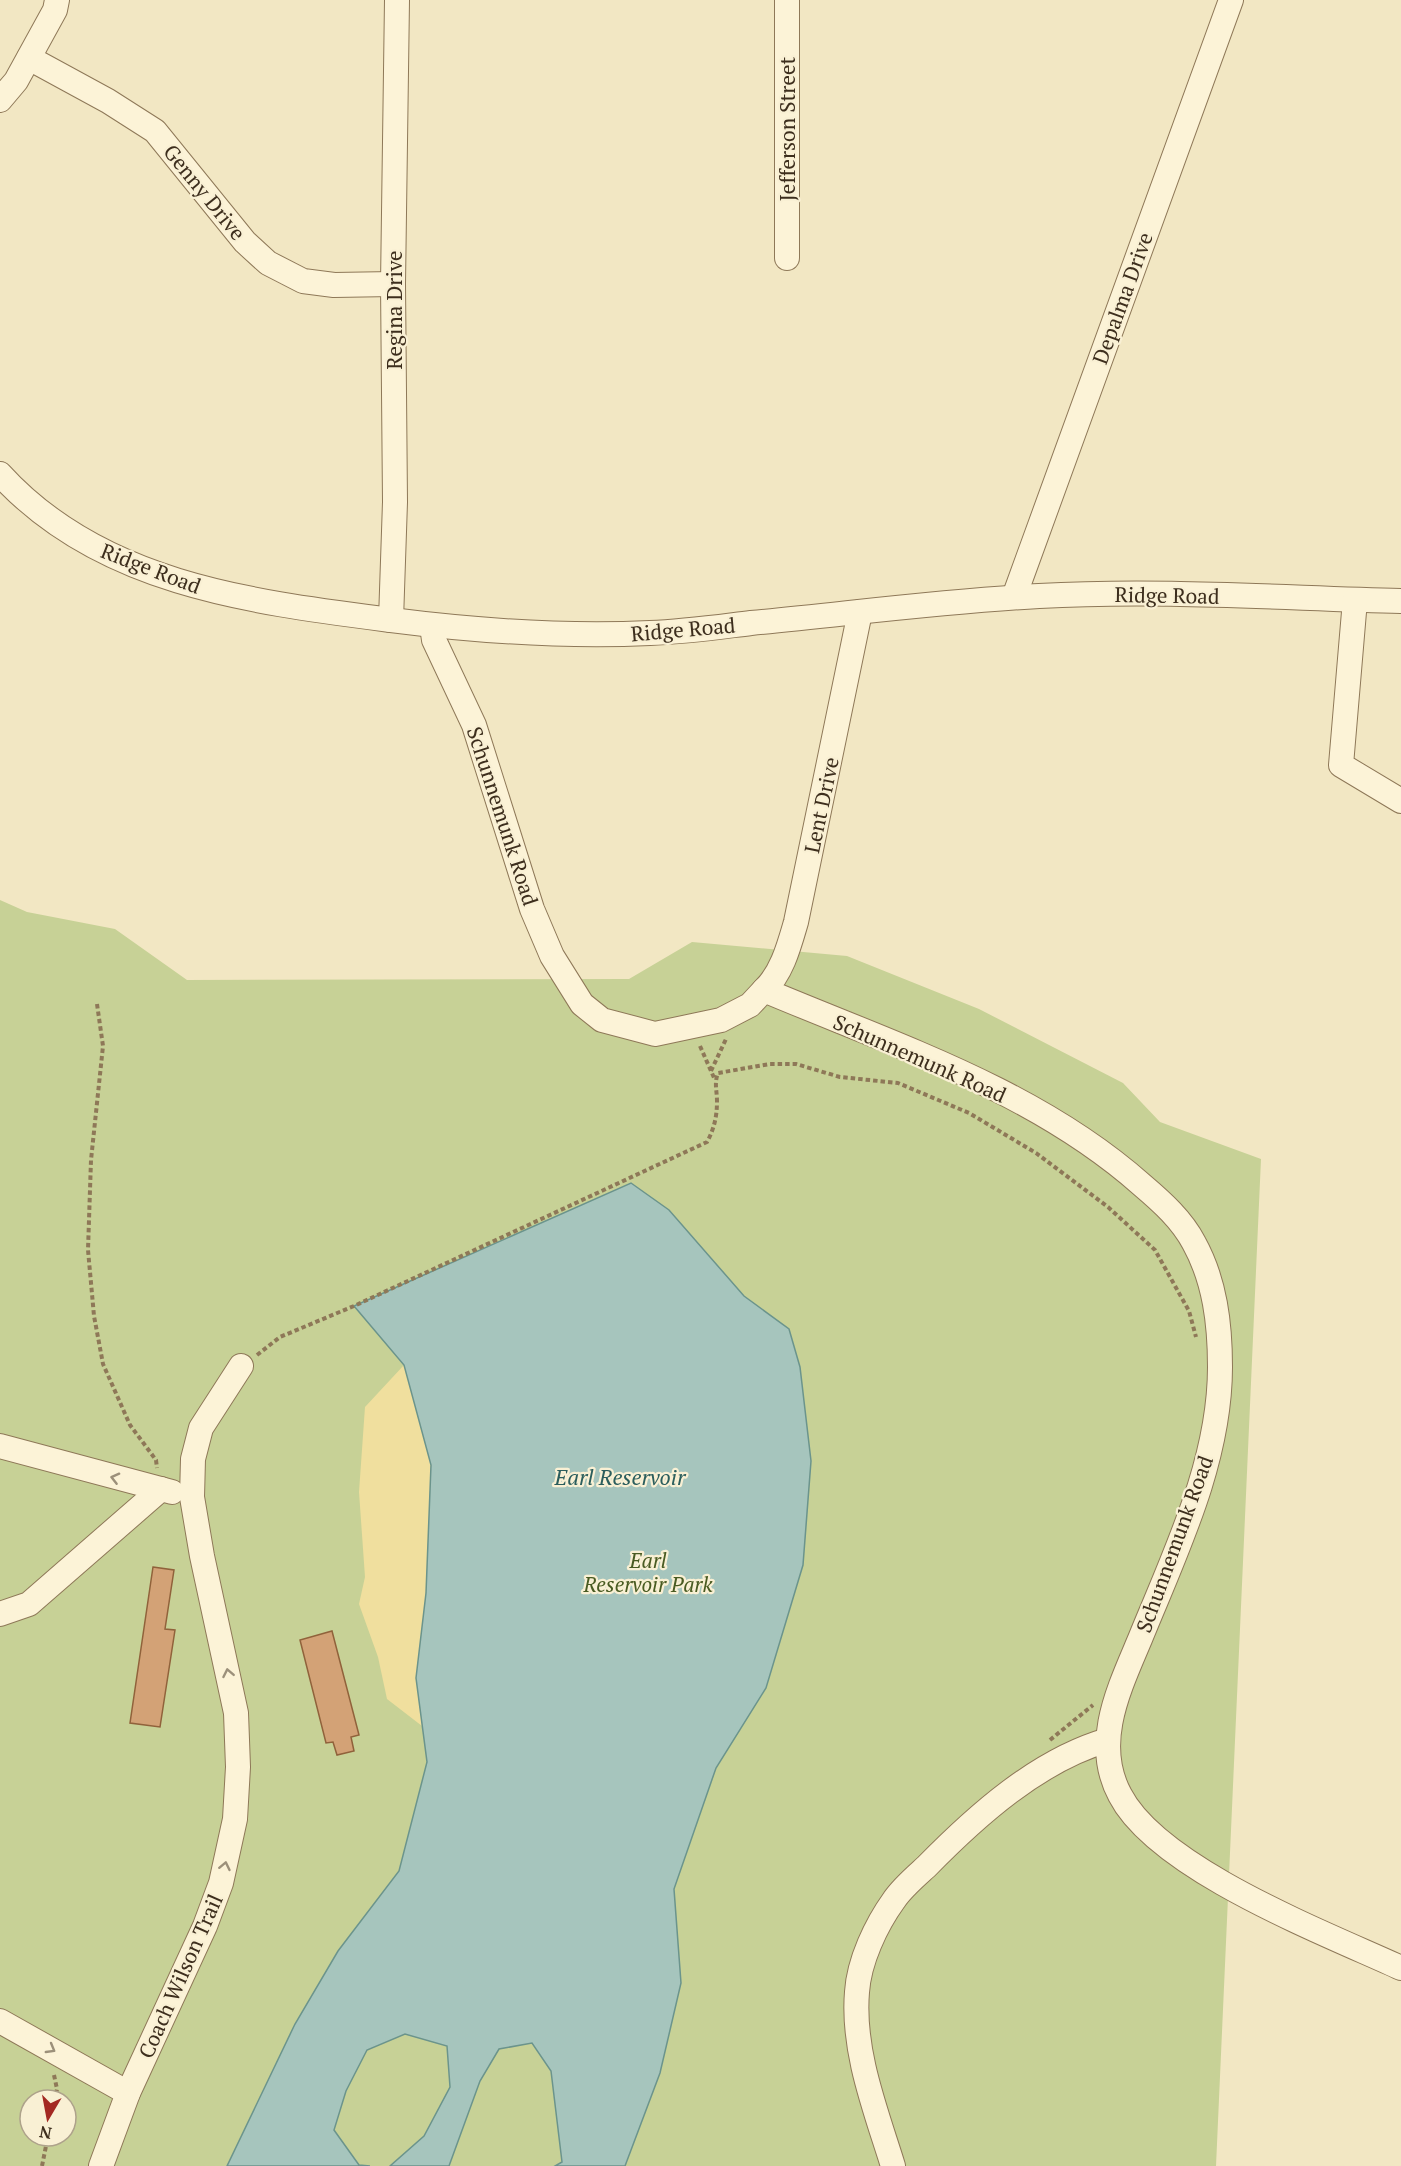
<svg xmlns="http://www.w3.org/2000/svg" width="1401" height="2166" viewBox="0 0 1401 2166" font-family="'PT Serif',serif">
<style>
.green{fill:#c7d196;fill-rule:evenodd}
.sand{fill:#f0df9e}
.water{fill:#a6c5bd;stroke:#6b948c;stroke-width:1.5}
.building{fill:#d3a276;stroke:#90623b;stroke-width:1.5}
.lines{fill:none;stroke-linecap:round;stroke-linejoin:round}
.minor-casing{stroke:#8e7858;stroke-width:26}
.path{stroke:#8e7858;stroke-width:4;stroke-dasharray:4.5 3;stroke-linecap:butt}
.minor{stroke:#fcf3d7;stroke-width:24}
.oneway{stroke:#9c907a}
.labels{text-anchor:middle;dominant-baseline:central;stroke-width:4.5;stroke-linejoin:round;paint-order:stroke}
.street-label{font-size:21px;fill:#3d2e1d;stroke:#f9f0d4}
.park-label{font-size:21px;font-style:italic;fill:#495b22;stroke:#f9f0d4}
.water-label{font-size:22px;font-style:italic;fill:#2b5e5d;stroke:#f9f0d4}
</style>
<rect width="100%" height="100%" fill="#f2e7c3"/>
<path class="green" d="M0,900L27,912L115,929L187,980L629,979L692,942L847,956L979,1009L1123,1083L1160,1122L1261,1159L1216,2166H0ZM30,2100H66V2136H30Z"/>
<polygon class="sand" points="404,1365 431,1465 426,1593 416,1678 422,1726 387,1699 378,1657 359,1604 365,1577 359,1492 365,1407"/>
<polygon class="water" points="631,1183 669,1210 744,1296 789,1329 800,1367 811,1461 803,1565 766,1688 716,1768 674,1889 681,1983 660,2073 625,2166 555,2166 562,2162 551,2071 532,2043 499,2049 480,2081 449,2166 390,2166 424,2136 450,2087 447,2046 405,2034 367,2050 346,2091 334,2130 359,2165 370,2166 227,2166 295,2024 338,1951 399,1871 427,1762 416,1678 426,1593 431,1465 404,1365 354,1306"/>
<g class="building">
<polygon points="153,1567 174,1570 165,1629 175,1630 160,1727 130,1723"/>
<polygon points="332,1631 359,1735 351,1737 354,1751 337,1755 333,1742 326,1743 300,1640"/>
</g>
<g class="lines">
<g class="minor-casing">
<g id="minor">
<polyline points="787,0 787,258"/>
<polyline points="29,58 108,101 155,131 245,242 268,263 303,281 334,285 393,284"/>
<polyline points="0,100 16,81 55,10 57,0"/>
<path d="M0,474C100,584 251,602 391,620C477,631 563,637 650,633C684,632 718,627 751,623C847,614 943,601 1039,596C1159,589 1281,598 1401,601"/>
<polyline points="1014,597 1231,0"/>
<polyline points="1355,600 1341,765 1401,801"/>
<polyline points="391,620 395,502 393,284 397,0"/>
<path d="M432,626L434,640L474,725L532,909L552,956L582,1004L602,1020L655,1034L721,1020L750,1005L764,990C894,1045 1035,1090 1142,1185C1162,1202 1182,1220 1194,1243C1215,1281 1220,1324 1220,1367C1220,1462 1175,1553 1140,1639C1119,1689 1092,1743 1120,1795C1158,1869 1325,1933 1401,1968"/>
<path d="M764,990C782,973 789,946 796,922L860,612"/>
<polyline points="0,1446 172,1492"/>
<polyline points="0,1614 29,1604 161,1489"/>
<polyline points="0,2021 128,2093"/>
<polyline points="101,2166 128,2093 205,1926 221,1883 235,1819 238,1767 236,1713 202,1556 192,1497 193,1459 201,1428 241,1366"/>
<path d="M893,2166C876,2111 852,2051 857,1992C859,1961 876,1925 894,1900C902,1888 915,1877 926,1867C976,1816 1038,1760 1108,1740"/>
</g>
</g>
<g class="path">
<polyline points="97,1004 103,1046 91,1160 88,1250 94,1316 103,1364 130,1425 156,1460 157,1468"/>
<polyline points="700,1046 715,1080"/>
<polyline points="711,1071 726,1039"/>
<path d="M257,1355L280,1337L354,1306L707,1142C714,1129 717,1117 717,1101C717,1091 714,1083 718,1073L770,1064H796L840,1077L898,1083L969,1113L1036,1153L1108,1207L1155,1250L1189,1311L1196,1337"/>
<polyline points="1050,1740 1093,1705"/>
<polyline points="54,2075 57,2089 55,2100"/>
<polyline points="42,2166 48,2136"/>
</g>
<use href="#minor" class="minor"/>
</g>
<defs><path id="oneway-chevron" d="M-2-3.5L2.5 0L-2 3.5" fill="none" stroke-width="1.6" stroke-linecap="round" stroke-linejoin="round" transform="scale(1.5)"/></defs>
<g class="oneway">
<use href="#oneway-chevron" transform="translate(115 1478) rotate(-166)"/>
<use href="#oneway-chevron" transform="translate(228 1673) rotate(-101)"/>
<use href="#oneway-chevron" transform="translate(225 1866) rotate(-78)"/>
<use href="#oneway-chevron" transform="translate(51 2049) rotate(30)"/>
</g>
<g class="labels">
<g class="street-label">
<text transform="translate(787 129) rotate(-90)">Jefferson Street</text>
<text transform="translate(205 192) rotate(51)">Genny Drive</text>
<text transform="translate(1122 298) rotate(-70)">Depalma Drive</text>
<text transform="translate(394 310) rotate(-90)">Regina Drive</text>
<text transform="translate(151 568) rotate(21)">Ridge Road</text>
<text transform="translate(1167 595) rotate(1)">Ridge Road</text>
<text transform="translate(683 629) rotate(-5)">Ridge Road</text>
<text transform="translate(821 805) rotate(-78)">Lent Drive</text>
<text transform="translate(503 816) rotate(72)">Schunnemunk Road</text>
<text transform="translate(920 1058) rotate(24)">Schunnemunk Road</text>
<text transform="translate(1174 1544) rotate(-70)">Schunnemunk Road</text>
<text transform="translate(180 1976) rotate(-66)">Coach Wilson Trail</text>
</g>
<g class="park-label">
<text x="648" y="1560">Earl<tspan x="648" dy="24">Reservoir Park</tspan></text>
</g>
<g class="water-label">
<text x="620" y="1476">Earl Reservoir</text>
</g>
</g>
<g transform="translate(48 2118) rotate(190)"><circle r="28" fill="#f9f0d4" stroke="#aea28b" stroke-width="1.5"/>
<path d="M0-4.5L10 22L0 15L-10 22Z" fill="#a32922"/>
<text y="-9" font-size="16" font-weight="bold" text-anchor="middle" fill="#3d2e1d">N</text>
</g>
</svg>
